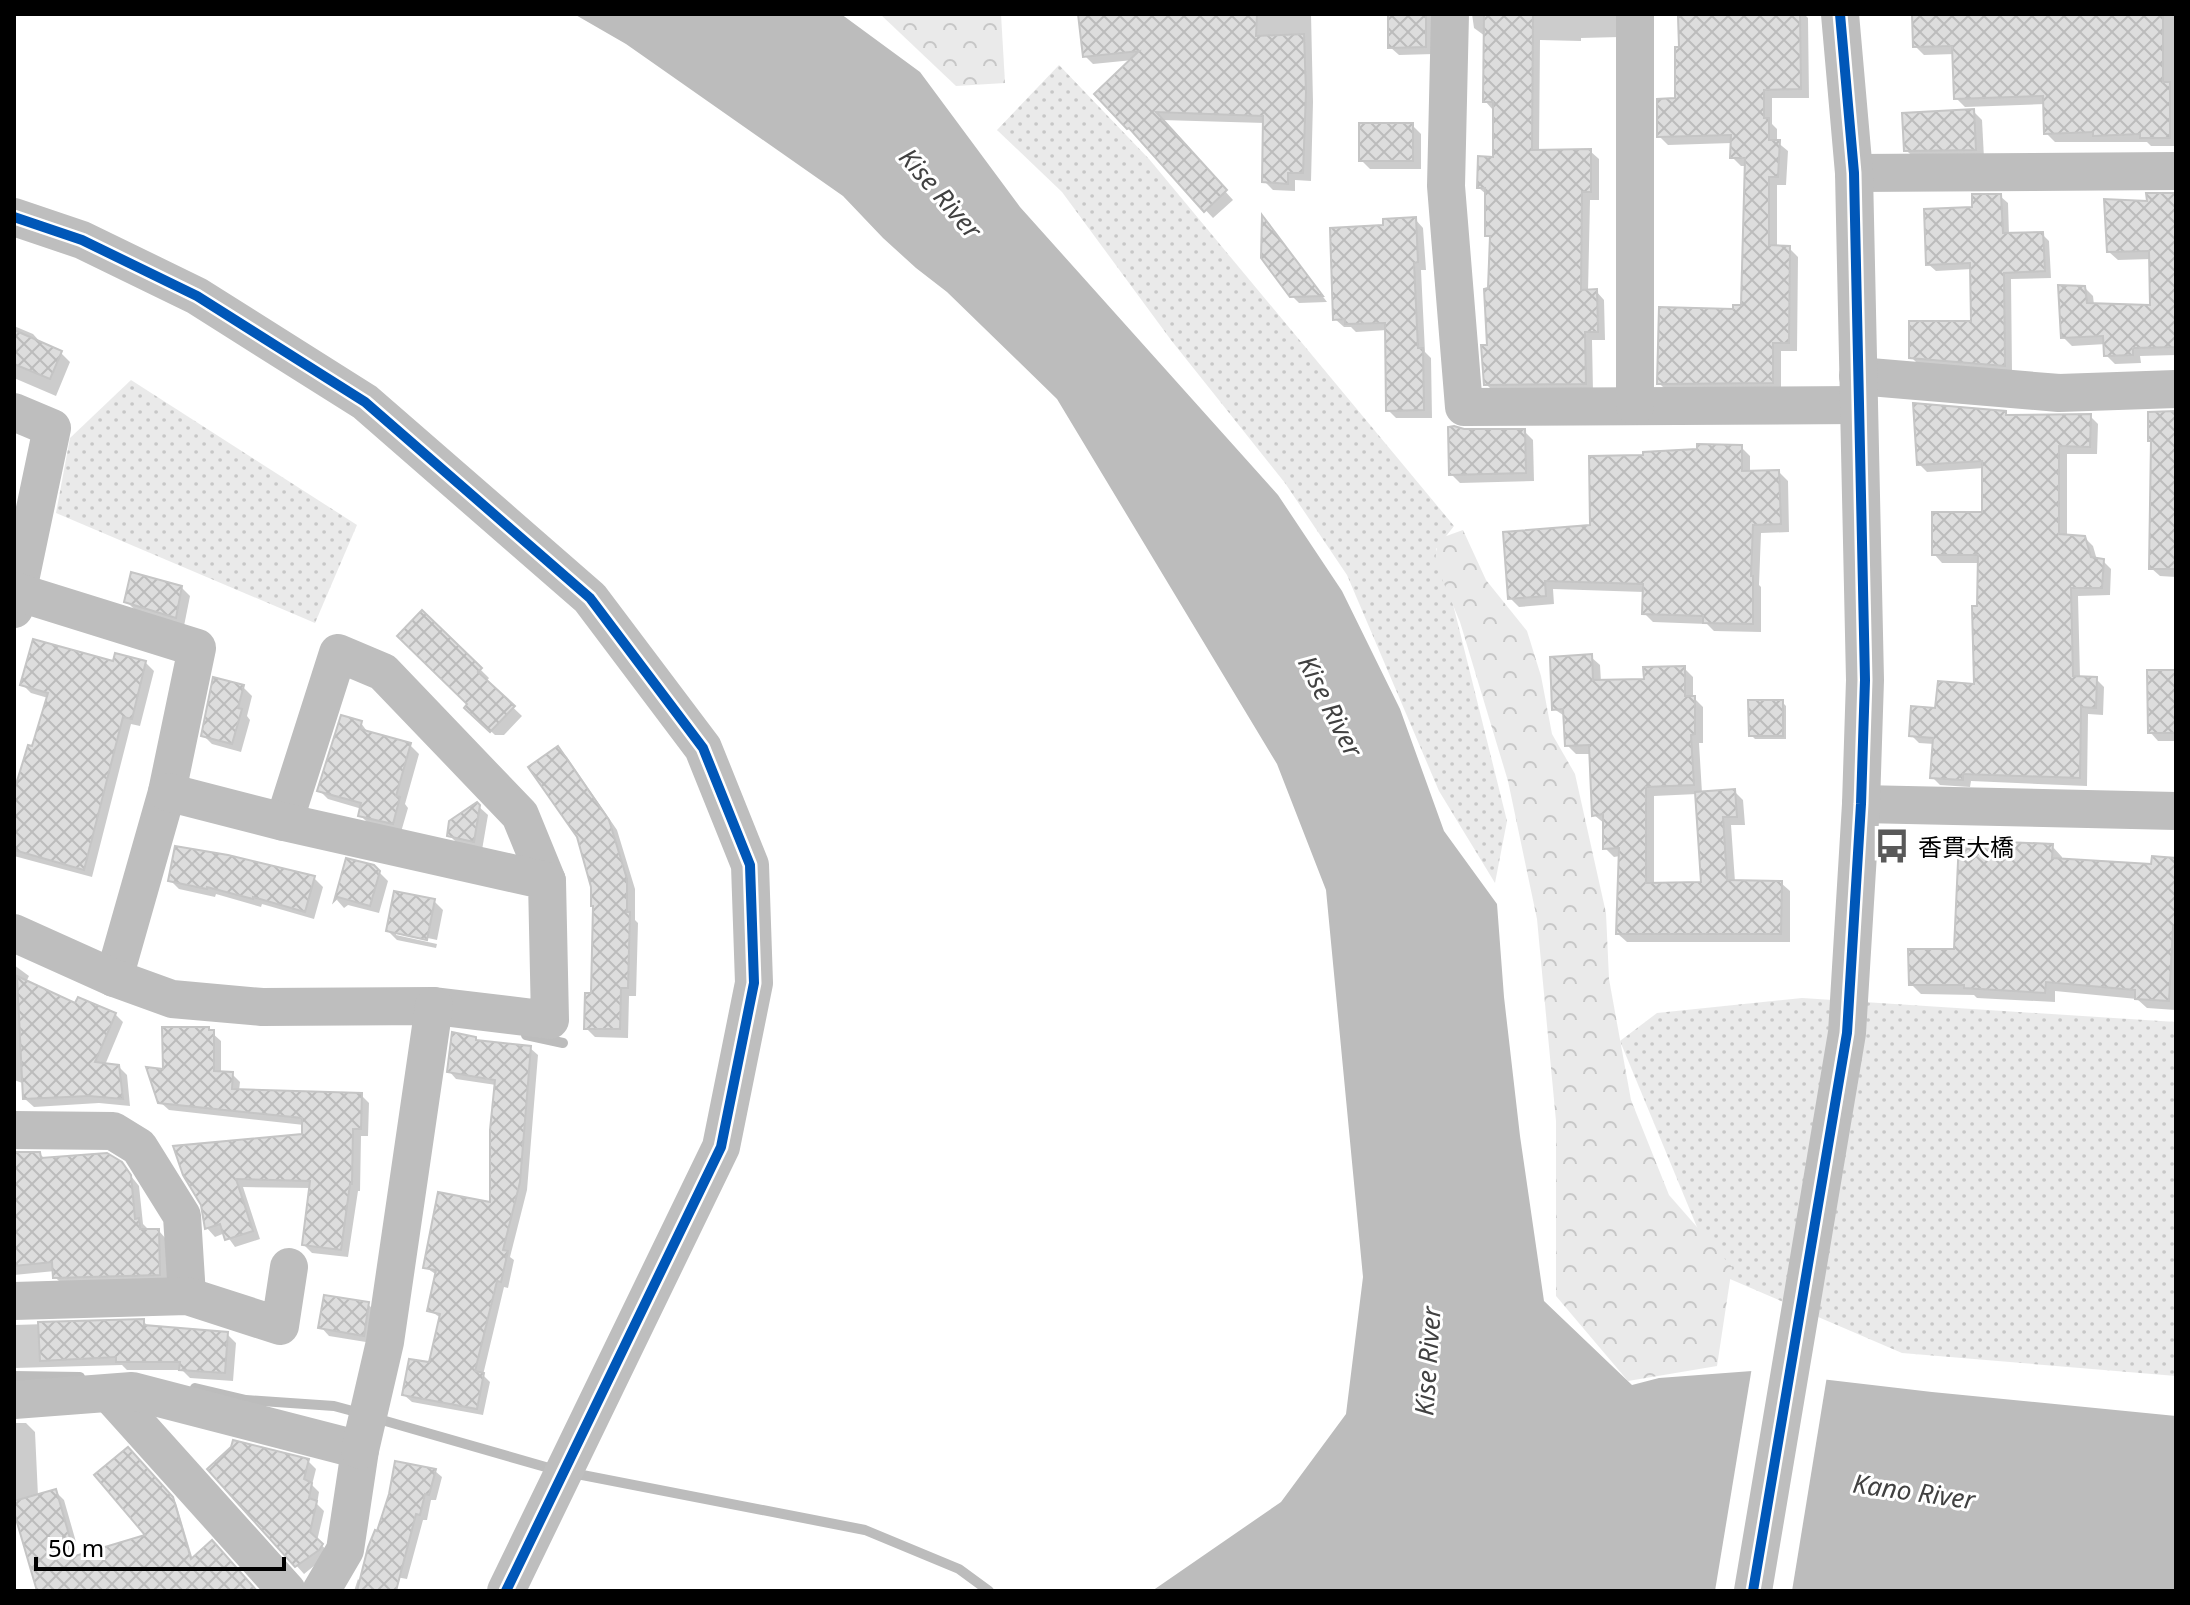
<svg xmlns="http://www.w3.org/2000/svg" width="2190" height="1605" viewBox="0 0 2190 1605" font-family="'Noto Sans','Noto Sans JP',sans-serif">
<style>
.grass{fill:url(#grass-dots)}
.forest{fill:url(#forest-crowns)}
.water{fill:#bcbcbc}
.pier{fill:#fff}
.shadow{fill:#0003;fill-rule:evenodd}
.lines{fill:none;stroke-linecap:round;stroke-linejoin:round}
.stream{stroke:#bcbcbc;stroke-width:10}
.building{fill:url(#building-cross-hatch);stroke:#c5c5c5;stroke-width:2}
.minor{stroke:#bebebe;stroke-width:38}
.cycleway-casing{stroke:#fff;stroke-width:15}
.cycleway{stroke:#0057b8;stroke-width:10}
.labels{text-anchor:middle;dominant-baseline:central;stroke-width:6;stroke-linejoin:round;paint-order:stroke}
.poi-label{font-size:24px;fill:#000;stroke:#fff;text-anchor:start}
.water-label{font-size:26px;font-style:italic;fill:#414141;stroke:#fff}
</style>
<defs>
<pattern id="grass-dots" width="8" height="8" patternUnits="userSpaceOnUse" patternTransform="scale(2)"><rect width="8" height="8" fill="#eaeaea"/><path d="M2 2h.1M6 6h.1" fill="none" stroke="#c7c7c7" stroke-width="1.8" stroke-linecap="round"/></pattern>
<pattern id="forest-crowns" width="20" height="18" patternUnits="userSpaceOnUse" patternTransform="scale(2)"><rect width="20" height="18" fill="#eaeaea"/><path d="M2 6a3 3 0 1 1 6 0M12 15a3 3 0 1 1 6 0" fill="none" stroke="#c7c7c7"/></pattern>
<pattern id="building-cross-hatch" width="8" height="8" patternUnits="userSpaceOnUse" patternTransform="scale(2)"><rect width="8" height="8" fill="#ddd"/><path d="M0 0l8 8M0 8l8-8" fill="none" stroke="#bcbcbc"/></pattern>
</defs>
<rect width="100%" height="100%" fill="#fff"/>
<g class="grass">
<polygon points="1059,65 1149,159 1454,526 1436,549 1447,580 1507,821 1495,883 1439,791 1347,575 1285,483 1171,340 1062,192 997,130"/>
<polygon points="131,380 357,525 315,623 56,513 70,438"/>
<polygon points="1802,998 2176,1022 2176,1376 1902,1353 1716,1273 1620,1041 1657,1013"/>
</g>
<g class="forest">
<polygon points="880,14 1001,14 1005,83 956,86"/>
<polygon points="1463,530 1486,580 1527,631 1541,676 1552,734 1575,774 1606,913 1609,979 1631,1100 1669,1195 1732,1267 1717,1366 1628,1381 1556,1296 1556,1121 1537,919 1508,781 1460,622 1435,562 1438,539"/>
</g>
<polygon class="water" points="574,14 841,14 920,72 1020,207 1278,495 1342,591 1400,709 1444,831 1497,904 1504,997 1520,1136 1544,1301 1632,1385 1659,1378 1752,1371 1932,1392 2176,1416 2176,1591 1152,1591 1281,1502 1346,1414 1363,1277 1326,890 1277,764 1057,399 947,292 916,268 883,238 843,196 626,44"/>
<polygon class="pier" points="1752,1367 1827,1376 1792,1591 1715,1591"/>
<g class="shadow">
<polygon points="1080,14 1311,14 1313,102 1311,181 1295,180 1295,191 1273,190 1264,181 1265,123 1161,120 1233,200 1213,218 1129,128 1133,60 1093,64 1085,56"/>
<polygon points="1390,14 1438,14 1434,54 1399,55 1390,47"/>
<polygon points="1472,14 1621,14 1620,37 1581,38 1581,41 1540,40 1539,152 1590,151 1599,159 1599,200 1590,200 1588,292 1596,291 1604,300 1605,340 1592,340 1593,392 1494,392 1486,384 1492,240 1487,235 1487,195 1479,188 1495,159 1493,110 1485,101 1485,36 1474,28"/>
<polygon points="1692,14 1804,14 1808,18 1809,98 1772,98 1772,124 1777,129 1777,142 1788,151 1786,185 1777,185 1777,248 1789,248 1798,257 1797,351 1781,351 1781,392 1668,392 1659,383 1735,311 1743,307 1747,166 1741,166 1732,157 1732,143 1668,145 1659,136 1677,100 1681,49"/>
<polygon points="1914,14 2176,14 2176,146 2151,146 2147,142 2055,142 2046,133 2045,104 1965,107 1956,98 1955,54 1924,55 1915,46"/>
<polygon points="1973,111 1982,120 1984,158 1915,159 1906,150"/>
<polygon points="1412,125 1421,134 1421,169 1370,169 1361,160"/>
<polygon points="2176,193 2176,355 2140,356 2141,363 2115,364 2106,355 2106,344 2072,346 2063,337 2085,288 2093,296 2094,305 2152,307 2151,259 2118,260 2109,252 2149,203"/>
<polygon points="2000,196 2008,203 2009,235 2042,234 2049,241 2051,278 2011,279 2012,372 1919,365 1911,357 1973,323 1972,269 1936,271 1928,264 1974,209"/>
<polygon points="1415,219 1423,228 1426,270 1421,270 1425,352 1431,358 1432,418 1396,418 1388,410 1387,330 1356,332 1351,327 1344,327 1335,319 1385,227"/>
<polygon points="1268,224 1327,302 1299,303 1292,296"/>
<polygon points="14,326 33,334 42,344 61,353 70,362 56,396 14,378"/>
<polygon points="2005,413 2009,417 2090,416 2098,424 2097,454 2067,454 2067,536 2084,537 2093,546 2097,560 2103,561 2111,569 2110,595 2078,596 2080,678 2096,679 2104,687 2103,715 2088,714 2087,786 1971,781 1970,787 1940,785 1932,777 1934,744 1919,743 1911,735 1937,710 1976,686 1980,563 1942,563 1934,554 1984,514 1984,468 1927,472 1919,464"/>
<polygon points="2176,413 2176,577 2160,576 2151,568 2153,444 2150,440"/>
<polygon points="1524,431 1533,440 1534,481 1460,483 1451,474"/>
<polygon points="1741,447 1750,456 1750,473 1779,472 1788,481 1789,532 1761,533 1759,585 1761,587 1761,632 1714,631 1707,624 1653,622 1644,613 1644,592 1553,589 1554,604 1519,607 1510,598 1592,527 1645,457"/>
<polygon points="181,587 190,596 184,626 135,610 126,601"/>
<polygon points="422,612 489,678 486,682 522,716 504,735 495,735 466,708 470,704"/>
<path d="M1591,657L1600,665L1601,682L1646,681L1684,668L1693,677V697L1703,707V743H1699L1702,793L1734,791L1743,800L1745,825H1731L1735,882L1781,883L1790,891V942H1627L1618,934L1620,856L1614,857L1605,848V824L1594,815L1591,754H1576L1567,745L1566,717L1554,709ZM1697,794L1703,884H1654V796Z"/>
<polygon points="145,662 154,671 140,726 131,724 92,877 14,856 14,811 48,698 31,693 22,684 114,663"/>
<polygon points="2176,672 2176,741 2158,741 2150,732"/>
<polygon points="243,687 252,696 247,716 250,720 241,752 212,744 203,735"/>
<polygon points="1782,702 1786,706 1786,739 1755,739 1751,735"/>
<polygon points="361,723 369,734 410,745 419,754 405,804 408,808 401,832 369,824 360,815 362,809 328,799 319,790"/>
<polygon points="558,748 567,757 617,830 635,889 635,920 638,923 636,996 629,996 628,1038 595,1037 586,1028 593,995 593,887"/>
<polygon points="477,805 488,815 482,850 458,844 449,835"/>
<polygon points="2052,846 2062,857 2062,861 2153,867 2176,860 2176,1010 2147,1008 2137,999 2055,991 2055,1002 1977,998 1974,995 1921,994 1911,984 1956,951"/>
<polygon points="348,861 373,866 388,881 379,913 348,905 344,908 337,900"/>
<polygon points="314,878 323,887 314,919 262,904 261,907 216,894 215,897 179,889 170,880"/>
<polygon points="434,901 443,910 437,940 396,931 396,935 437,944 436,948 397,940 388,931"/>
<polygon points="14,965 29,976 26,982 76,1006 115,1014 123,1022 105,1065 119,1067 127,1075 130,1106 99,1103 34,1107 25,1099 25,1084 14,1080"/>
<polygon points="211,1032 221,1041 221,1073 232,1074 240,1082 239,1091 361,1095 369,1103 368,1136 361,1136 360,1191 358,1191 348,1257 312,1253 304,1245 311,1188 243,1187 260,1239 235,1247 225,1233 215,1237 207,1228 203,1204 184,1174 304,1135 304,1125 169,1110 160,1102 165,1071"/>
<polygon points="475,1039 479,1042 530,1048 538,1055 527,1190 510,1257 514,1260 508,1288 504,1287 483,1375 490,1382 483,1415 412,1402 404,1395 430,1365 441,1318 429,1310 437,1275 425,1267 492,1205 496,1085 456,1079 449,1071"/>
<polygon points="40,1154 45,1159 122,1165 139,1186 143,1224 148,1229 159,1231 167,1240 168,1283 64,1286 55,1277 55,1271 14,1275 14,1155"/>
<polygon points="368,1304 376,1313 372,1343 329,1336 321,1327"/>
<polygon points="143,1321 150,1328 227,1334 236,1343 233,1381 190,1378 182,1370 127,1370 122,1365 14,1368 14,1325"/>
<polygon points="14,1423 26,1423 35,1432 38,1496 55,1491 64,1500 76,1542 33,1547 14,1505"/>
<polygon points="128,1449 176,1503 193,1560 255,1591 39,1591 149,1536"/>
<polygon points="308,1461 316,1469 312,1485 319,1492 317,1504 324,1511 317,1541 330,1553 304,1574 210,1469"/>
<polygon points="435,1471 442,1477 436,1500 431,1500 427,1520 423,1520 407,1579 396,1577 391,1591 354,1591 358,1579 361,1582"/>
</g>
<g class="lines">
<g class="stream">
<polyline points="526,1035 563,1043"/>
<polyline points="14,1376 80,1377"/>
<polyline points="195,1388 246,1400 334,1406 360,1413"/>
<polyline points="375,1418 556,1470"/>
<polyline points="572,1473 865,1530 959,1569 989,1591"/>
</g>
</g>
<g class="building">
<polygon points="1078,14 1257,14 1256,36 1304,34 1306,92 1303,173 1288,173 1288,184 1262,182 1263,116 1156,112 1227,190 1204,212 1129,128 1127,129 1094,94 1139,51 1083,57"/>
<polygon points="1388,14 1426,14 1426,47 1388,48"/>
<polygon points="1484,14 1533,14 1532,150 1591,149 1591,192 1582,192 1581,290 1597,289 1598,332 1585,332 1586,384 1484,385 1481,345 1487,345 1484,289 1488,288 1490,236 1485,236 1485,188 1477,188 1478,156 1493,157 1493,102 1483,102"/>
<polygon points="1690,14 1800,14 1801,89 1764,90 1764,118 1769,118 1769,140 1780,140 1778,177 1769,177 1769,245 1790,246 1789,343 1773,343 1773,383 1657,384 1659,307 1733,309 1733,305 1741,305 1745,158 1730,158 1731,135 1657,137 1657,99 1675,98 1675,47 1679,47 1678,16"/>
<polygon points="1912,14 2163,14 2163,82 2170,82 2170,138 2140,138 2140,134 2093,136 2093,132 2044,134 2043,96 1954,99 1952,46 1913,47"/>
<polygon points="1974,109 1976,150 1904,151 1902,113"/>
<rect x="1359" y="123" width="54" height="38"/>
<polygon points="2146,193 2176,193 2176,347 2133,348 2133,355 2104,356 2103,336 2061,338 2058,285 2085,286 2087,303 2150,305 2149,251 2107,252 2104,199 2147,201"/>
<polygon points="1972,194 2001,194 2003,233 2043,232 2045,271 2004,273 2005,366 1909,358 1909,321 1971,321 1970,263 1926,265 1924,209 1972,207"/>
<polygon points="1262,215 1323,296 1290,297 1261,258"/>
<polygon points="1416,217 1418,262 1414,263 1418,348 1423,348 1424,410 1386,411 1385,323 1345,324 1345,319 1333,320 1330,228 1383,225 1383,219"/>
<polygon points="14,330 62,351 50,379 14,364"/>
<polygon points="1913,403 2006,411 2006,415 2091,414 2090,447 2059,446 2059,534 2085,536 2091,557 2104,559 2102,588 2071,588 2073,676 2097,677 2096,708 2081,707 2080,778 1963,774 1963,780 1930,778 1933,738 1909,736 1911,706 1935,708 1938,681 1974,684 1972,606 1977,606 1978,555 1932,555 1932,512 1982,512 1982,461 1917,465"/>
<polygon points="2176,411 2176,569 2149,569 2151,441 2148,441 2148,412"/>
<polygon points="1454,426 1464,429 1525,429 1526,473 1449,475 1448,427"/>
<polygon points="1697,444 1742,445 1742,471 1779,470 1781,524 1753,525 1751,576 1753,576 1753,624 1703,623 1703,616 1642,614 1643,584 1545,581 1546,596 1508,599 1503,532 1590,525 1589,456 1643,455 1643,452 1697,449"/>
<polygon points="131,572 182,586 176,618 124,602"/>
<polygon points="422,610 482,668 478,672 515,706 490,732 464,708 467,704 397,636"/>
<polygon points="33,639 113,661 115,653 146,661 132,719 123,717 84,870 14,850 14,791 28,745 32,746 48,693 20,685"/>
<polygon points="1592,654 1593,680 1644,679 1643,667 1685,666 1685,696 1695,696 1695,734 1691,735 1694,785 1646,787 1646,883 1701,882 1695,792 1735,789 1737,817 1723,817 1727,880 1782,881 1781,934 1616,934 1619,848 1603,849 1603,814 1592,816 1589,745 1565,746 1563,709 1552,710 1550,657"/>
<polygon points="2147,670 2176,670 2176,733 2148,733"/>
<polygon points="213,677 244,685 238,708 242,709 232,744 201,736"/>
<polygon points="1748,700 1783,700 1783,736 1749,736"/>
<polygon points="341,715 362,721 360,729 411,743 396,796 400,797 393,824 358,816 361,803 317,791"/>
<polygon points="558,746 609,820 627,879 627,912 630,912 628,988 621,988 620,1029 584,1029 585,993 591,993 593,906 591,906 591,887 577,837 528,767"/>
<polygon points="477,802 480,805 474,842 447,836 449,821"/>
<polygon points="1959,840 2053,844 2052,858 2151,864 2152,856 2176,858 2176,927 2173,927 2169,1001 2135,999 2135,990 2046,982 2045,993 1964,988 1964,985 1909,985 1908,949 1954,949"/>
<polygon points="175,846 228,855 315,876 305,912 253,897 253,899 207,887 207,889 168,881"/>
<polygon points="346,858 374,865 380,871 370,906 338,897 334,901"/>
<polygon points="394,891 435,899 427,940 386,931"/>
<polygon points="17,976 75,1003 78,997 116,1013 95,1062 119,1065 123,1099 89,1096 23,1099"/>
<polygon points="162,1027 209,1027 209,1030 214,1030 214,1071 233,1072 232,1089 362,1093 361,1129 353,1129 352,1184 350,1184 341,1250 302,1245 310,1181 236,1179 253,1231 225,1240 220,1224 205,1229 201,1205 183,1175 173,1146 302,1134 302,1118 158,1103 146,1067 163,1069"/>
<polygon points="452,1032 476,1037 476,1040 531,1046 520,1182 503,1250 508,1251 501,1282 497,1281 475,1371 484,1373 477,1409 402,1395 409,1359 429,1362 440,1314 427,1311 436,1270 423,1268 438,1192 490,1202 490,1130 495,1080 447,1072"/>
<polygon points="14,1152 40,1152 41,1158 107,1153 122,1162 131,1175 135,1219 139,1218 140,1229 159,1229 160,1275 53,1278 52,1262 14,1266"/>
<polygon points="324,1295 369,1302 364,1336 318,1328"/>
<polygon points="144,1319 144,1325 228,1332 225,1373 179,1370 180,1362 116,1362 116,1357 40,1361 38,1322"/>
<polygon points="233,1440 309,1459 304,1479 312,1483 309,1498 317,1501 310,1532 323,1544 319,1550 295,1567 207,1469 231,1447"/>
<polygon points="128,1447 173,1497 191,1559 212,1540 257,1591 37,1591 14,1512 14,1501 56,1489 75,1556 145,1535 94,1475"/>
<polygon points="395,1461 436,1469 429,1495 425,1494 420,1515 416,1514 396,1591 357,1591 368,1547 375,1530 377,1531 389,1494"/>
</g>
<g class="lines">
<g class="minor">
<polyline points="1450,14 1446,186 1464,407 1859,405"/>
<polyline points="1854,173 2176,171"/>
<polyline points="14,217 82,240 197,296 365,402 590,598 703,748 750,865 754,983 721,1147 506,1591"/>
<polyline points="1858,376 2059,393 2176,389"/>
<polyline points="1635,406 1635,14"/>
<polyline points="14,412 52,428 14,609"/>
<polyline points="14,591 197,648 167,792 114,978"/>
<polyline points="1861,804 2176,811"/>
<polyline points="284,822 338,653 383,672 520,815 547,881"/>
<polyline points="14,933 114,978 172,999 262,1007 434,1006 550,1020 547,881 284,822 167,792"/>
<polyline points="14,1130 113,1131 139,1147 182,1216 187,1296"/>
<polyline points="14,1301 187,1296 280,1326 289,1267"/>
<polyline points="109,1393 287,1591"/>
<polyline points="14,1400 132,1391 360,1450 345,1550 321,1591"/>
<polyline points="360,1450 385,1342 434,1006"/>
<polyline points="1753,1591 1847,1033 1861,804 1865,680 1854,173 1840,14"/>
</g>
<g class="cycleway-casing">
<g id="cycleway">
<polyline points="14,217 82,240 197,296 365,402 590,598 703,748 750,865 754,983 721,1147 506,1591"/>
<polyline points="1753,1591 1847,1033 1861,804 1865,680 1854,173 1840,14"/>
</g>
</g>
<use href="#cycleway" class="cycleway"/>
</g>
<defs>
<g id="bus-bare" transform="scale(2.76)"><path d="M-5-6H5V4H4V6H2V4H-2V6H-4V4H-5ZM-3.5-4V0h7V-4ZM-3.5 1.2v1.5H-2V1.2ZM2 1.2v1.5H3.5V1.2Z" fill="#595959" stroke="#fff" stroke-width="2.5" paint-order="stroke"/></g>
</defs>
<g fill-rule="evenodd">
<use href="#bus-bare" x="1892" y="846"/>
</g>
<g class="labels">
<g class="poi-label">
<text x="1918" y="846">香貫大橋</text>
</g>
<g class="water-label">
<text transform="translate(941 193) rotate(49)">Kise River</text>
<text transform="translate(1331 706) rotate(63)">Kise River</text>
<text transform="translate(1427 1361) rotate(-86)">Kise River</text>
<text transform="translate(1914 1491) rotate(8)">Kano River</text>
</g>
</g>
<rect width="2190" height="1605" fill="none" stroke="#000000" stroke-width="32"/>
<path d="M36 1557v12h248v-12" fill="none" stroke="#000000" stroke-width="4"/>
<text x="48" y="1557" font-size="24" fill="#000000" stroke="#ffffff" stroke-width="6" paint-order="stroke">50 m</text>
</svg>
